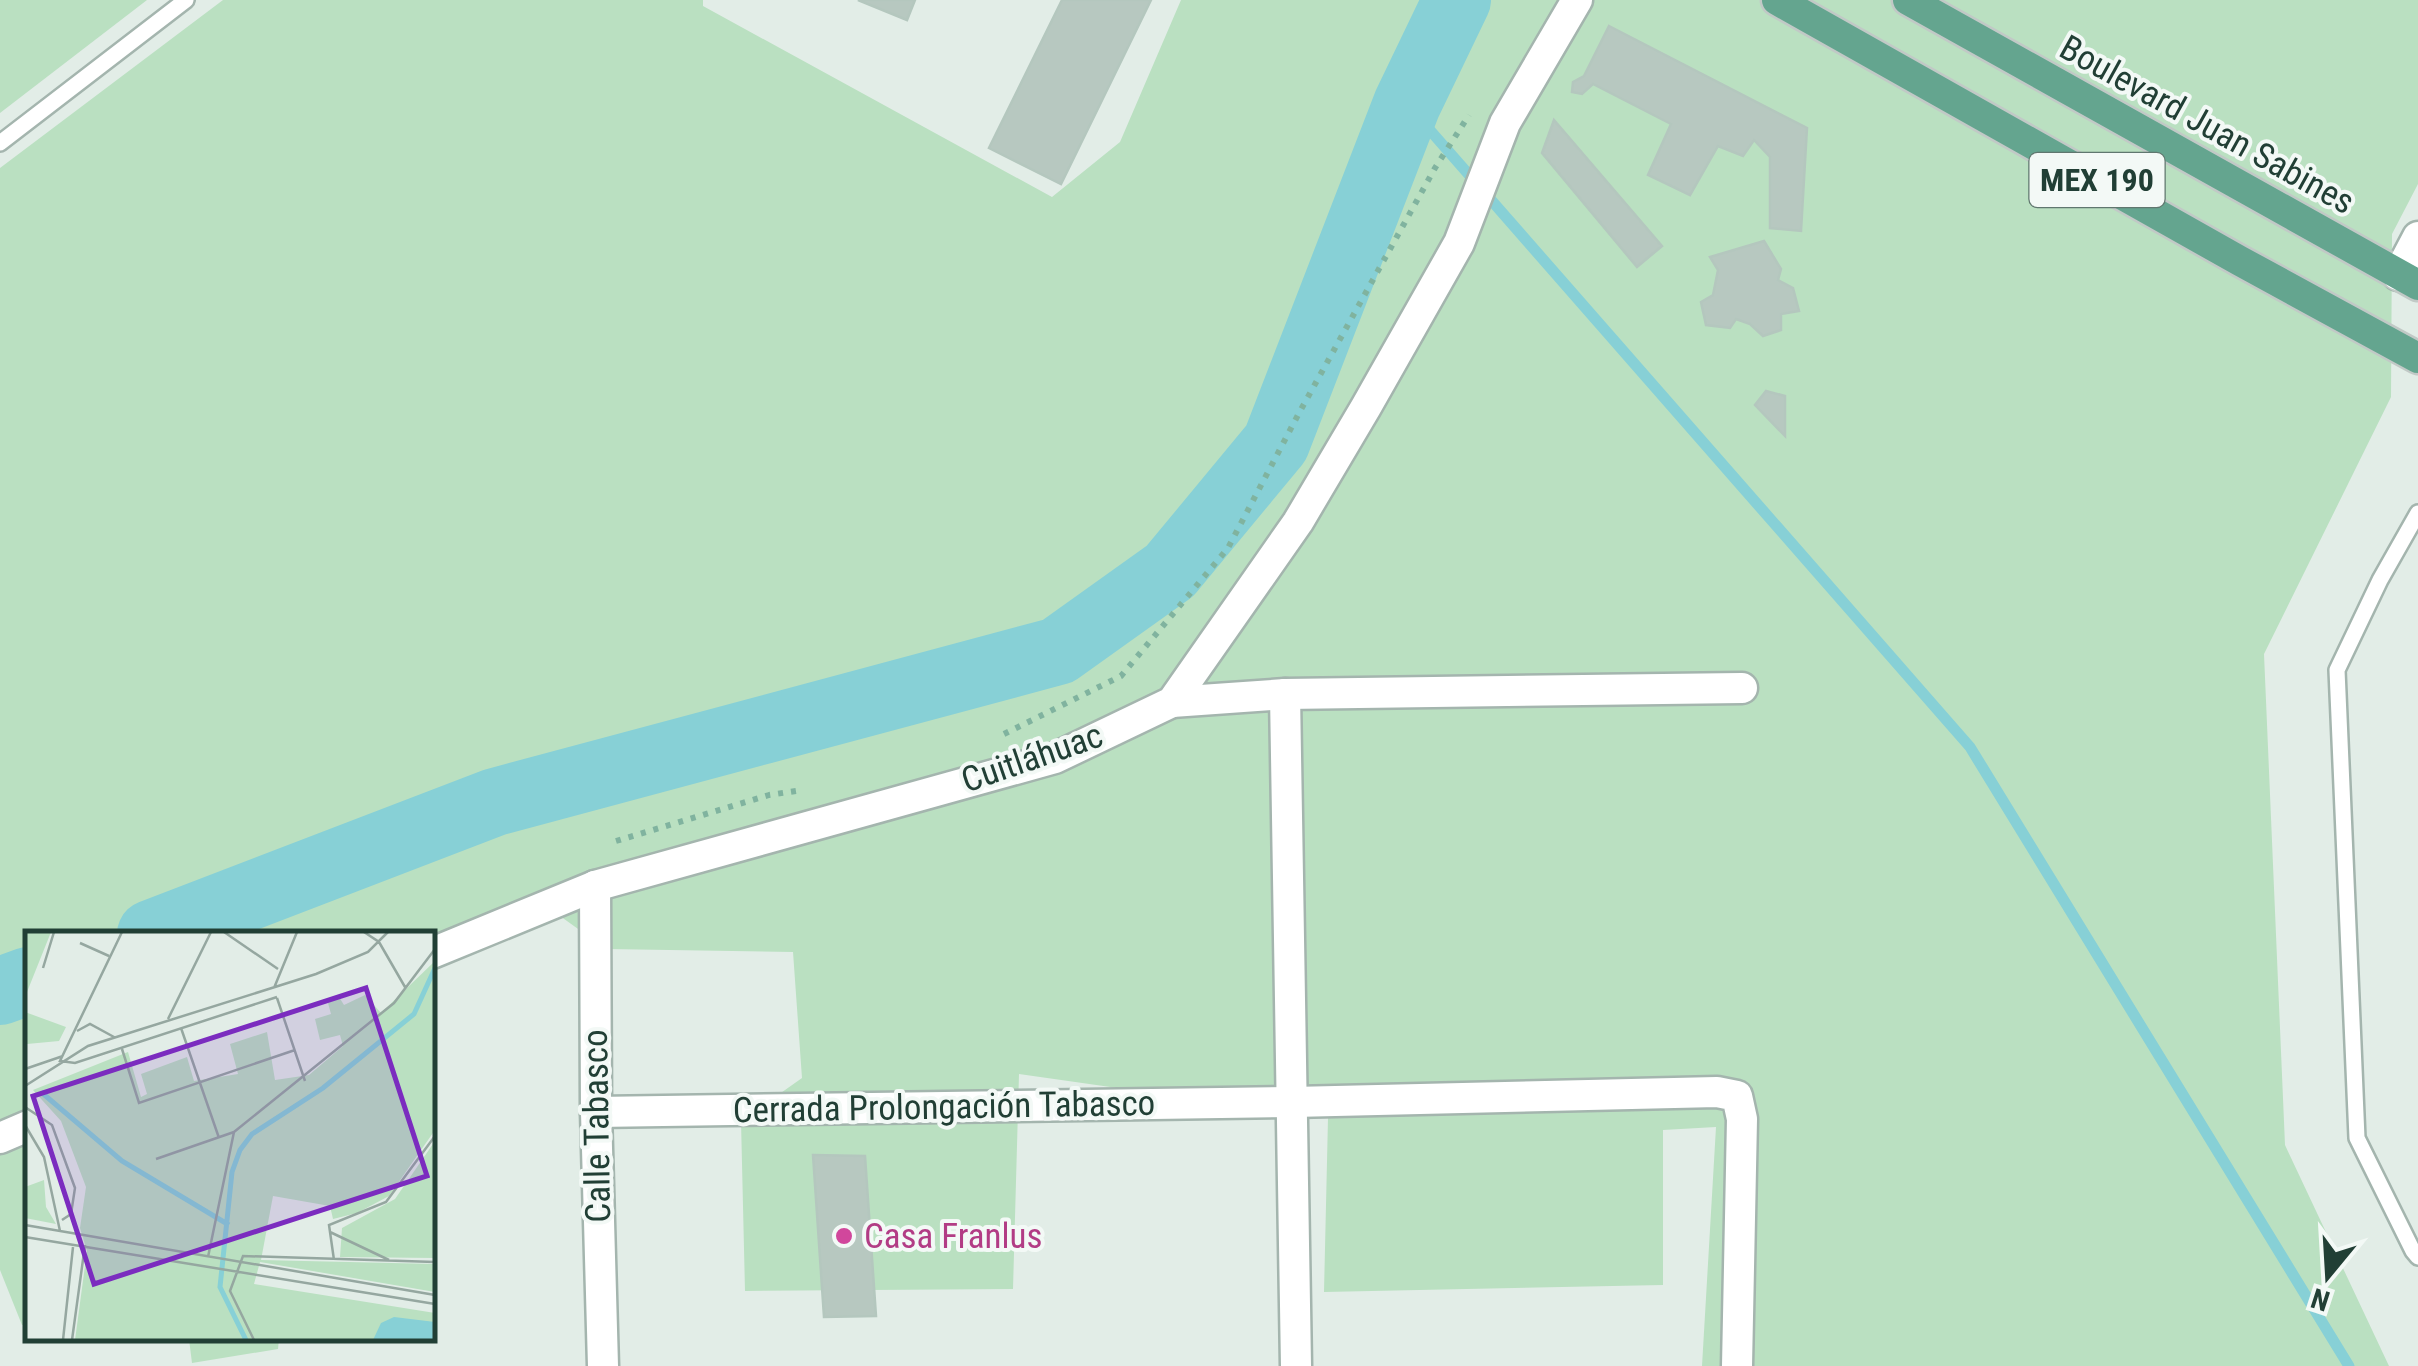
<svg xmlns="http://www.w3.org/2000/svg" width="2418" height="1366" viewBox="0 0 2418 1366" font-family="'Roboto Condensed',sans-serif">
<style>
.green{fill:#bae0c1}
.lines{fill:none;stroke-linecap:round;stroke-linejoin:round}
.stream{stroke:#87d0d6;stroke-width:11}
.river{stroke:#87d0d6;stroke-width:68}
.building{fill:#b7c8c0;stroke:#b4c7be;stroke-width:2.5}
.service-casing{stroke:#a4b5ae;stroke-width:20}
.minor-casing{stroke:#a4b5ae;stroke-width:35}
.tertiary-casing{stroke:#a4b5ae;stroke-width:35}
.primary-casing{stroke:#c1c9c6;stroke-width:35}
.path{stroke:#80b39f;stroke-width:6;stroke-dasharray:5 8;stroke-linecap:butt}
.service{stroke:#fff;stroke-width:15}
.minor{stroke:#fff;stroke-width:30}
.tertiary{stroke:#fff;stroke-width:30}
.primary{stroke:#64a58f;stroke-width:30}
.hotel-dot{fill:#d1479c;stroke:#f3f9f6;stroke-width:4}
.labels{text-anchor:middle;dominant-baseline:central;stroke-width:8;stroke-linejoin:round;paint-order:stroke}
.shield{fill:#f3f9f6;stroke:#60776f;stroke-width:2.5}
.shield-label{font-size:32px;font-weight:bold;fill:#213f35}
.street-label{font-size:35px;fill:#213f35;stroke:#f3f9f6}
.hotel-label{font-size:35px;fill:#b23c85;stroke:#f3f9f6;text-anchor:start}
.inset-river{fill:none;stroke:#87d0d6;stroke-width:5}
.inset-road{fill:none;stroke:#95a7a0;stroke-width:2.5}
.view{fill:#7b2cbf;fill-opacity:0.15;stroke:#7b2cbf;stroke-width:5}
.inset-edge{fill:none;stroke:#213f35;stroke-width:5}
</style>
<rect width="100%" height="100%" fill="#e2ede7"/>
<g class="green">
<polygon points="0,0 147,0 0,113"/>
<polygon points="223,0 703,0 703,6 1052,197 1120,142 1181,0 2418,0 2418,184 2392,234 2391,397 2264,654 2285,1145 2389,1366 1702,1366 1716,1127 1663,1130 1663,1285 1324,1292 1328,1118 1019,1074 1013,1289 745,1291 741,1121 802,1078 793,952 606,949 560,916 433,966 432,934 28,934 27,1324 22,1325 0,1270 0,168"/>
<polygon points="189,1339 279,1339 278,1349 192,1363"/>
</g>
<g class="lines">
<polyline class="stream" points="1407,104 1970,747 2349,1366"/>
<g class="river">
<polyline points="151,934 495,802 1058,651 1170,571 1276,443 1407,104 1457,0"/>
<polyline points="0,991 28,981"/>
</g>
</g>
<g class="building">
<polygon points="858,0 915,0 907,20"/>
<polygon points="1062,0 1151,0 1061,184 989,148"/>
<polygon points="1609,26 1807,128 1801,231 1770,228 1770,157 1754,140 1743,156 1718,146 1690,195 1648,175 1671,124 1593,84 1582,94 1572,92 1573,82 1584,76"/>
<polygon points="1554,120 1662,246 1637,267 1542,153"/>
<polygon points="1764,241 1781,269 1778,280 1793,288 1799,311 1781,314 1781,330 1763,336 1750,324 1736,319 1730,328 1706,325 1701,302 1713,295 1718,270 1710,257"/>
<polygon points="1766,391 1785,396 1785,436 1755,405"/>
<polygon points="813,1155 865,1156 876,1316 824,1317"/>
</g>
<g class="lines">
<g class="service-casing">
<g id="service">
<polyline points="0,143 186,0"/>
<polyline points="2418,513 2380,580 2337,670 2357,1138 2413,1251 2418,1257"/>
</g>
</g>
<g class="minor-casing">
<g id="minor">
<polyline points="1285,694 1296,1366"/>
<polyline points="1172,702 1285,694 1742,688"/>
<polyline points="595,886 596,1112 603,1366"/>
<polyline points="432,953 595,886 1055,758 1172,702 1298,522 1366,407 1459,243 1505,123 1577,0"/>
<polyline points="596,1112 1293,1102 1717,1092 1737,1096 1742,1119 1737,1366"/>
<polyline points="0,1138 28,1126"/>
</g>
</g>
<g class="tertiary-casing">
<polyline id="tertiary" points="2398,275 2418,237"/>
</g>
<g class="primary-casing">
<g id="primary">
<polyline points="1777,0 2240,261 2418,358"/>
<polyline points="1908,0 2418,285"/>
</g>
</g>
<g class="path">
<polyline points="1004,734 1121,676 1228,548 1299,413 1435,168 1469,115"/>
<polyline points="616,841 769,795 802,790"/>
</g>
<use href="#service" class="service"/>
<use href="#minor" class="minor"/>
<use href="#tertiary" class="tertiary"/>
<use href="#primary" class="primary"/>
</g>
<circle class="hotel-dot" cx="844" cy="1236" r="10"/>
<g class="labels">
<rect class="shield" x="2029.5" y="153" width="135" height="54" rx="8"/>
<g class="shield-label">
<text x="2097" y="180">MEX 190</text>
</g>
<g class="street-label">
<text transform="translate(2207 125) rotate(29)">Boulevard Juan Sabines</text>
<text transform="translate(1032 758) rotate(-19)">Cuitláhuac</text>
<text transform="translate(944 1107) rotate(-1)">Cerrada Prolongación Tabasco</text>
<text transform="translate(597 1126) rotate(-91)">Calle Tabasco</text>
</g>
<g class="hotel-label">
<text x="864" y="1236">Casa Franlus</text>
</g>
</g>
<g transform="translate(25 931)">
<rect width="410" height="410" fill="#e2ede7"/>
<path d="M0,1H26L0,66ZM410,30V199L364,265L332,282L308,288L305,275L248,265L236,329L410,333V361L235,331L229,353L410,382V409H50L62,320L55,297L61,256L36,190L8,159L103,121L116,166L122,163L116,143L162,126L169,150L213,143L205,113L242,101L250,149L284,144L318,115L315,104L295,109L290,88L306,83L303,72L314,66L319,74L340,64L356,82ZM0,81L41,96L34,110L2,113ZM410,210V327L315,326L317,297L370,268ZM19,249L21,276L31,293L0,287V256Z" fill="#bae0c1"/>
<path d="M369,386L410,391V409H348L356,392Z" fill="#87d0d6"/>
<path class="inset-river" d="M16,161L97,230L204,294M221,409L195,356L207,241L215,219L227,203L298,157L389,83L410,37"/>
<path class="inset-road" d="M97,1L35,130L50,132L252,66M199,1L253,38M339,1L354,11L380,56M55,12L84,25M18,37L29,1M249,57L272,1M252,67L280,150M143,88L186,1M156,97L194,207M52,100L65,93L89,106M97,118L114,172L270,119M0,138L38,125M0,155L63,115L291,43L343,21L363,1M0,176L27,194L50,257L46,283L37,289M0,194L19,226L35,300M131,228L209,201M0,294L410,364M305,301L364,329M0,306L410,373M183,326L209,201L369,72L410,18M309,329L304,294L361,271L410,205M38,409L48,316M47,409L60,314M229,409L205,360L218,325L410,331"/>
<path class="view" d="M341,57L402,245L69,353L8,165Z"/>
<rect width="410" height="410" class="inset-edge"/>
</g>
<g transform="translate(2328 1276) rotate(198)" stroke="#f3f9f6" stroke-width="8" paint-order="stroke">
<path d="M0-8L18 38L0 25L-18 38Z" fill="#213f35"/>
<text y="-15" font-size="28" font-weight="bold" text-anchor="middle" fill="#213f35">N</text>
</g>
</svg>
